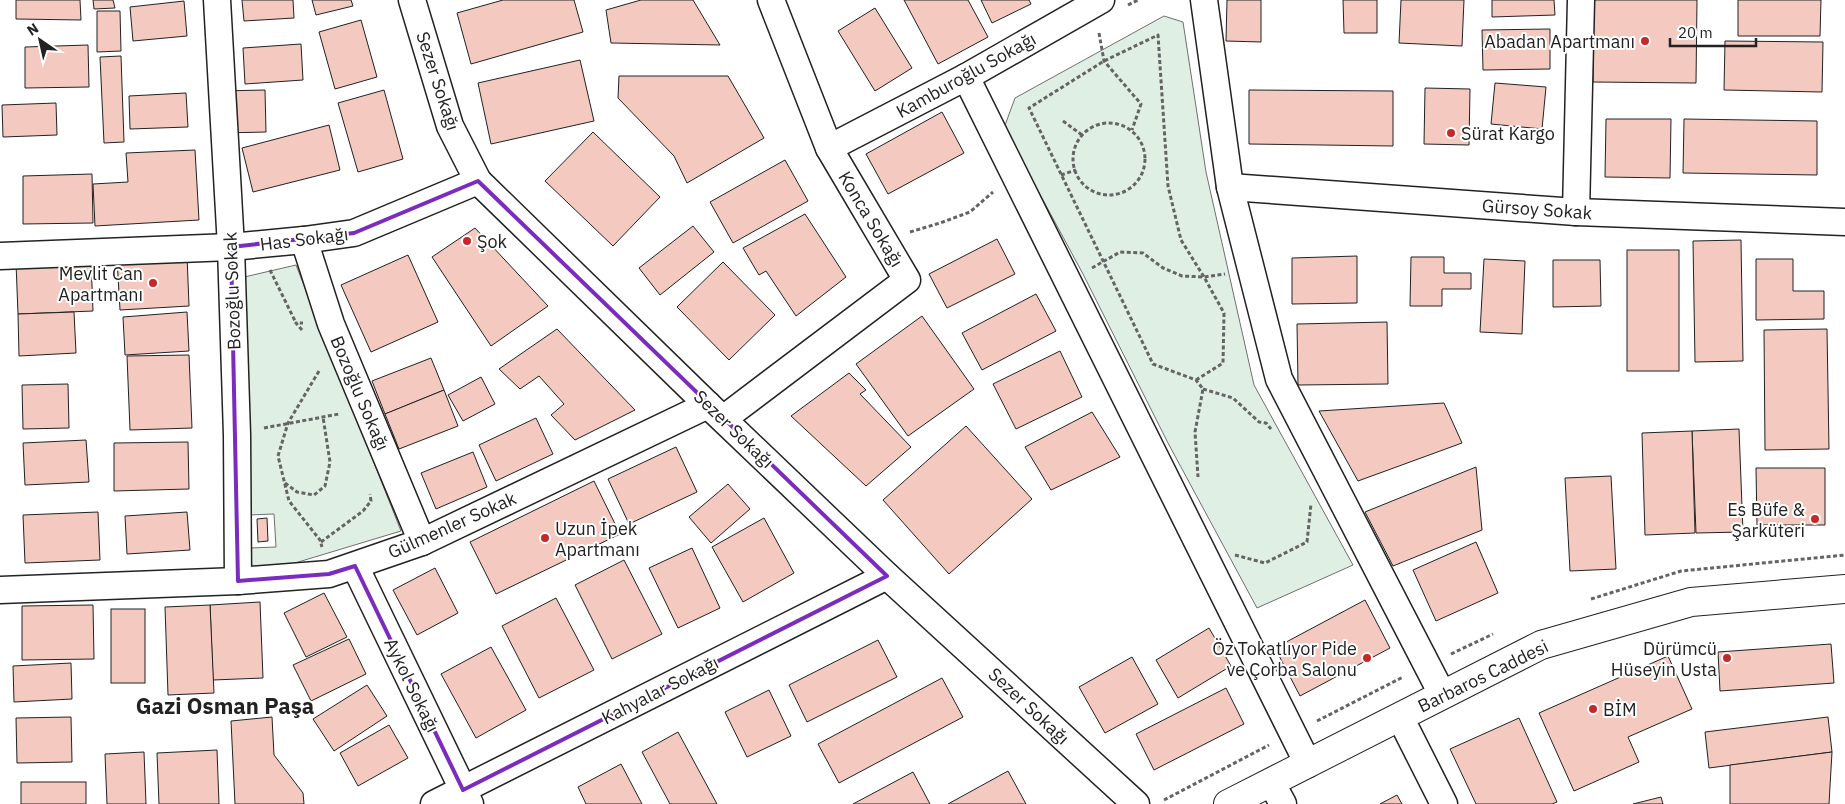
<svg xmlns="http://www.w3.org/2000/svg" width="1845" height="804" viewBox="0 0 1845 804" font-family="'IBM Plex Sans',sans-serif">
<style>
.green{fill:#e0efe3;stroke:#6f6f6f}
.building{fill:#f3c9c0;stroke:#222}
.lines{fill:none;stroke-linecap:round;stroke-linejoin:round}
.street-casing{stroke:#222;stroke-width:29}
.secondary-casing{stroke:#222;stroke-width:30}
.path{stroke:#646464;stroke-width:3;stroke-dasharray:4 2.5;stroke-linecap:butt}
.street{stroke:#fff;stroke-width:26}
.secondary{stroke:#fff;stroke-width:28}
.marked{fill:none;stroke:#7b2cbf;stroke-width:4;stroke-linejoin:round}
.poi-dot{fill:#c62828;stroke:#fff;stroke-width:2}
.labels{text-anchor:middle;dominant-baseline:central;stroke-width:4;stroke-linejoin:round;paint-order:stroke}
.poi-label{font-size:18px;fill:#222;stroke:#fff;text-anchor:end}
.street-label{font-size:18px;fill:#222;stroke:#fff}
.district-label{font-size:22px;font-weight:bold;fill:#222;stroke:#fff}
</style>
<rect width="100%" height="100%" fill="#fff"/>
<g class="green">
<polygon points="1164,16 1183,22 1206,172 1254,385 1353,565 1257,608 1168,443 1083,274 1004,128 1015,98"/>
<polygon points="296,265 401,531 285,566 251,570 250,548 276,547 274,514 249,515 240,278"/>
</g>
<g class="building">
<polygon points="16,0 80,0 81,20 16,19"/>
<polygon points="93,0 113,0 115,8 94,9"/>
<polygon points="242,0 293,0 294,18 244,21"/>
<polygon points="312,0 351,0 353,6 316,15"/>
<polygon points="503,0 574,0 583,32 471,64 457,13"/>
<polygon points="641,0 693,0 720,45 611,43 606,10"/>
<polygon points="904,0 968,0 988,37 938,64"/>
<polygon points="981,0 1029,0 1031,4 992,23"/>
<polygon points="1227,0 1261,0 1261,42 1226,41"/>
<polygon points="1343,0 1377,0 1377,33 1344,33"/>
<polygon points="1401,0 1464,0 1462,46 1399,43"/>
<polygon points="1492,0 1554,0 1555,15 1492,17"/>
<polygon points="1594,0 1697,0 1696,83 1593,82"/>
<polygon points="1738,0 1821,0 1820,36 1738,36"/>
<polygon points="184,1 187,36 133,41 130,7"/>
<polygon points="875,8 912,68 875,91 838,31"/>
<polygon points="97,11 120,11 121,51 97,52"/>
<polygon points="361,20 377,77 335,89 319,32"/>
<polygon points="1550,29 1550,69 1483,70 1482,30"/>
<polygon points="1725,41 1823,42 1822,92 1724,90"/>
<polygon points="301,44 303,80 245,84 243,48"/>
<polygon points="88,45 89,87 25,88 25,47"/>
<polygon points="121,56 124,142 104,143 100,57"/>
<polygon points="580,60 594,121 491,144 478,83"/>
<polygon points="619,76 728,76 764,138 687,183 674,156 618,98"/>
<polygon points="1495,83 1546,87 1542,129 1491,124"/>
<polygon points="1425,88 1470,89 1469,145 1424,144"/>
<polygon points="265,90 266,132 222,133 220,91"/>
<polygon points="384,90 403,159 358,172 338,103"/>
<polygon points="1249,90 1393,91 1393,146 1249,144"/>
<polygon points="186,93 188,127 130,129 129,96"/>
<polygon points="56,103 57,135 3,137 2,105"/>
<polygon points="942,112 964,153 888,194 866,154"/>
<polygon points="1606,119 1671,119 1670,178 1605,177"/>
<polygon points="1684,119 1817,121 1817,175 1683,173"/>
<polygon points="329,125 340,170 253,192 242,148"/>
<polygon points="593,132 660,197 613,246 545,181"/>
<polygon points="195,150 199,220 95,226 93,184 128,182 126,153"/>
<polygon points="785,160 808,201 733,243 710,202"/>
<polygon points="92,174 93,223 23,224 23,176"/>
<polygon points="805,214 846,277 796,316 766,271 759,275 743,248"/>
<polygon points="693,226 714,252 660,295 639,268"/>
<polygon points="475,228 548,306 491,346 432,257"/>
<polygon points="997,239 1015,274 947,308 929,274"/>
<polygon points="1741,240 1743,361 1695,362 1693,241"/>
<rect x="1627" y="250" width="52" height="121"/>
<polygon points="187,255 189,306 120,310 117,259"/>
<polygon points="408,255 438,322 371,352 341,285"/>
<polygon points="1357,256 1357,303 1292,304 1292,258"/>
<polygon points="1411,257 1444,257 1444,273 1471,273 1471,289 1442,289 1442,306 1410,306"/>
<polygon points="1484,259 1525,261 1522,334 1480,332"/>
<polygon points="1756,259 1793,259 1793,291 1824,291 1824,319 1756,320"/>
<polygon points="91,260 93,311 18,314 16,263"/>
<polygon points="1553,260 1600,260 1601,306 1553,307"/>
<polygon points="723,262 775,315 729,360 677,307"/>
<polygon points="1036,294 1056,331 982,370 962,333"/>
<polygon points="74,312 76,353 19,356 18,314"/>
<polygon points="187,312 189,351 125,355 123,317"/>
<polygon points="922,316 974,389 908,436 856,364"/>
<polygon points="1387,322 1388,384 1298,385 1297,324"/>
<polygon points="557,329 635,410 575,440 551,415 564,404 539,376 520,389 499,369"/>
<polygon points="1827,329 1829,449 1765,450 1764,330"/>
<polygon points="1060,351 1082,397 1016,429 993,384"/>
<polygon points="189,355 192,428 130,430 127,356"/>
<polygon points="431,358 444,390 385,414 372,381"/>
<polygon points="849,373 866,390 860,394 911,447 866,486 791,416"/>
<polygon points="481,377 495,404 463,421 448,395"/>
<polygon points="68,384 69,428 23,429 22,385"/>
<polygon points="444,390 458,426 399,449 385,414"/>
<polygon points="1444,403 1462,443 1358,481 1319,411"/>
<polygon points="1092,412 1120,457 1051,490 1025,447"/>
<polygon points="536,418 553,454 496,481 479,445"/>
<polygon points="966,426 1032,499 949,574 883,500"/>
<polygon points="1739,429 1743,532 1696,533 1692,431"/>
<polygon points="1692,431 1695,533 1645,535 1642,433"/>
<polygon points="86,440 89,482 25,485 23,443"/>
<polygon points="188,442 189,489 114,491 114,443"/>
<polygon points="676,447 697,492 629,524 608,479"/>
<polygon points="473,452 487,487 436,509 421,473"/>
<polygon points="1476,467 1482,530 1393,566 1365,512"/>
<polygon points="1756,468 1825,468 1825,525 1757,525"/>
<polygon points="1611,476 1616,569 1570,571 1565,478"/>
<polygon points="594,481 620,534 496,594 470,542"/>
<polygon points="728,484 750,509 711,543 689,517"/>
<polygon points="98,512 100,560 25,563 23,515"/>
<polygon points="187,512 190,550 127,554 125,516"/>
<polygon points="267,518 268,541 258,542 257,519"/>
<polygon points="764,518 794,573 743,602 712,547"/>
<polygon points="1476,542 1498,593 1436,621 1413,570"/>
<polygon points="692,548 720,608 678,628 649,568"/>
<polygon points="624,560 662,634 612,659 575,585"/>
<polygon points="435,568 458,613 417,635 393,590"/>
<polygon points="324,593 347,637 306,657 284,613"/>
<polygon points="556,598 594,670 539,698 502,626"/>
<polygon points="1365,600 1390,648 1300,696 1275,648"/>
<polygon points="260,602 263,678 213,680 210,605"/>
<polygon points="93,605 94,659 22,660 22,606"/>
<polygon points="210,605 214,693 168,695 165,607"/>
<rect x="111" y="609" width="34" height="74"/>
<polygon points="1209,628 1231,666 1178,698 1156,660"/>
<polygon points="349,639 366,674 311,701 293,665"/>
<polygon points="878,640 897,677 807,722 789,685"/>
<polygon points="1831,644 1834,683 1720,691 1718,652"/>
<polygon points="491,647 526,710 476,738 441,674"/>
<polygon points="1668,656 1692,709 1628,737 1639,762 1574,791 1539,713"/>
<polygon points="1132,657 1158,704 1105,733 1079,687"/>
<polygon points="71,663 72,699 14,702 13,666"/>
<polygon points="942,678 963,717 839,783 818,744"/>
<polygon points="367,685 387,716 334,751 313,719"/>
<polygon points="1226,688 1244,724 1154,770 1136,734"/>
<polygon points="769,690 791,736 747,757 725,712"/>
<polygon points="71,717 72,762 17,763 16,718"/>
<polygon points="272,717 274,755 303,793 304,804 235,804 231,721"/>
<polygon points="1828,717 1832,752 1709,768 1705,732"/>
<polygon points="1519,718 1557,802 1552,804 1476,804 1450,749"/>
<polygon points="389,725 408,758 358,786 340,753"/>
<polygon points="678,732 717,804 670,804 642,752"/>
<polygon points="217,750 219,804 159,804 157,753"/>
<polygon points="144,752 146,804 107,804 105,754"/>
<polygon points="1832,752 1829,804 1730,804 1730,765"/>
<polygon points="621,764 642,804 586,804 578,787"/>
<polygon points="1008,771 1026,804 948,804"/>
<polygon points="913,772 930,804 853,804"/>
<rect x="21" y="782" width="65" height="22"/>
<polygon points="1397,795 1402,804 1380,804"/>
<polygon points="1661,797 1663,804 1633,804"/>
</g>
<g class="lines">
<g class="street-casing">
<g id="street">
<polyline points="217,0 231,247 237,435 238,581"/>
<polyline points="412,0 450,126 478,181 708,405 887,576 1136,804"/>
<polyline points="1204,0 1230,187 1279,379 1442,694"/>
<polyline points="966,77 1308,764"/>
<polyline points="829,148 966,77 1101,0"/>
<polyline points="1230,187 1576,212 1845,222"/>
<polyline points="1576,212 1581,0"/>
<polyline points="304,240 331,324 422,542"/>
<polyline points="0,256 231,247 304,240 354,233 478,181"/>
<polyline points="723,419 907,280 829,148 771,0"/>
<polyline points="355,566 470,804"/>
<polyline points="0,590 238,581 329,574 422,542 708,405"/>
<polyline points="1400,717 1444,804"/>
<polyline points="1271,782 1283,804"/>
<polyline points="434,804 887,576"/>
</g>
</g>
<g class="secondary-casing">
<polyline id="secondary" points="1228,804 1541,645 1691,602 1845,589"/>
</g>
<g class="path">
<polyline points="1128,5 1138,0"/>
<polyline points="1099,33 1104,61 1141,104 1132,130"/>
<polyline points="1063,121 1082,135"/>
<circle cx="1109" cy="159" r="36"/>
<polyline points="1061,175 1076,170"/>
<polyline points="910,232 940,223 970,212 993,192"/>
<polyline points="1092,268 1120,252 1143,253 1163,268 1182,276 1204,277 1225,274"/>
<polyline points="270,270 296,323"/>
<polyline points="302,330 296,323 303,323"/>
<polyline points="319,371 288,423 278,456 289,501 320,540 322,547"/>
<polyline points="1196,380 1223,363 1224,313 1204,277 1181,240 1168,186 1158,35 1104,61 1029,108 1153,364 1196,380 1203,389 1195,432 1198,477"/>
<polyline points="1203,389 1233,398 1259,422 1266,423 1271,429"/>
<polyline points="264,428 339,414"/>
<polyline points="285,483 297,492 314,495 325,486 330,462 323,417"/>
<polyline points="321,542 363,511 371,501 370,494"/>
<polyline points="1235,555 1265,563 1307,542 1311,504"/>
<polyline points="1591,599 1681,571 1845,555"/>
<polyline points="1451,654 1493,634"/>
<polyline points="1317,721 1403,677"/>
<polyline points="1164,800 1269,745"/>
</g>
<use href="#street" class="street"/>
<use href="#secondary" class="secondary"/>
</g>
<path class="marked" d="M478,181L887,576L463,790L355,566L329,574L238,581L231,247L354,233Z"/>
<g class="poi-dot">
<circle cx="1645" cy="41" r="5"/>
<circle cx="1451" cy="133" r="5"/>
<circle cx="467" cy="241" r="5"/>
<circle cx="153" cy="283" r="5"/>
<circle cx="1815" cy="519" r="5"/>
<circle cx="545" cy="538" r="5"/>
<circle cx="1367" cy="658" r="5"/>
<circle cx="1727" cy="658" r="5"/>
<circle cx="1593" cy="709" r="5"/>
</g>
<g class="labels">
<g class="poi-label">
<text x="1635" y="41">Abadan Apartmanı</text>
<text x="1461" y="133" text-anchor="start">Sürat Kargo</text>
<text x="477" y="241" text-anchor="start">Şok</text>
<text x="143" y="273">Mevlit Can<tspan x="143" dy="21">Apartmanı</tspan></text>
<text x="1805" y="509">Es Büfe &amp;<tspan x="1805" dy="21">Şarküteri</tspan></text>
<text x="555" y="528" text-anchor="start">Uzun İpek<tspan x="555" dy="21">Apartmanı</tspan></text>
<text x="1357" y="648">Öz Tokatlıyor Pide<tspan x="1357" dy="21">ve Çorba Salonu</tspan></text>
<text x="1717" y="648">Dürümcü<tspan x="1717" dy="21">Hüseyin Usta</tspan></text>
<text x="1603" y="709" text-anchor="start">BİM</text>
</g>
<g class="street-label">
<text transform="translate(966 75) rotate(-29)">Kamburoğlu Sokağı</text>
<text transform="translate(438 81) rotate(72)">Sezer Sokağı</text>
<text transform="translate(1537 209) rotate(4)">Gürsoy Sokak</text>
<text transform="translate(871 219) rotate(59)">Konca Sokağı</text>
<text transform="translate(304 239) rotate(-7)">Has Sokağı</text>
<text transform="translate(232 291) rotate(-92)">Bozoğlu Sokak</text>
<text transform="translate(360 393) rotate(67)">Bozoğlu Sokağı</text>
<text transform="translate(734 429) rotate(44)">Sezer Sokağı</text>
<text transform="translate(452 525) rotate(-24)">Gülmenler Sokak</text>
<text transform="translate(1483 676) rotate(-26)">Barbaros Caddesi</text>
<text transform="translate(412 685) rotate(64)">Aykol Sokağı</text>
<text transform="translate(660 690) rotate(-27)">Kahyalar Sokağı</text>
<text transform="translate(1029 706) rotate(43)">Sezer Sokağı</text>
</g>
<g class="district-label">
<text x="225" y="705">Gazi Osman Paşa</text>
</g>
</g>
<g transform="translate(40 40) rotate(326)" stroke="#ffffff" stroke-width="4" paint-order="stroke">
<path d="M0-4L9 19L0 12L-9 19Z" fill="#222222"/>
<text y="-8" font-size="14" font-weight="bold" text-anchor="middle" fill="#222222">N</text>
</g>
<path d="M1670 38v8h86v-8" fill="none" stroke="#222222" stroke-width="2.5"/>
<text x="1678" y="38" font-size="15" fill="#222222" stroke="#ffffff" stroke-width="4" paint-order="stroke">20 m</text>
</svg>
